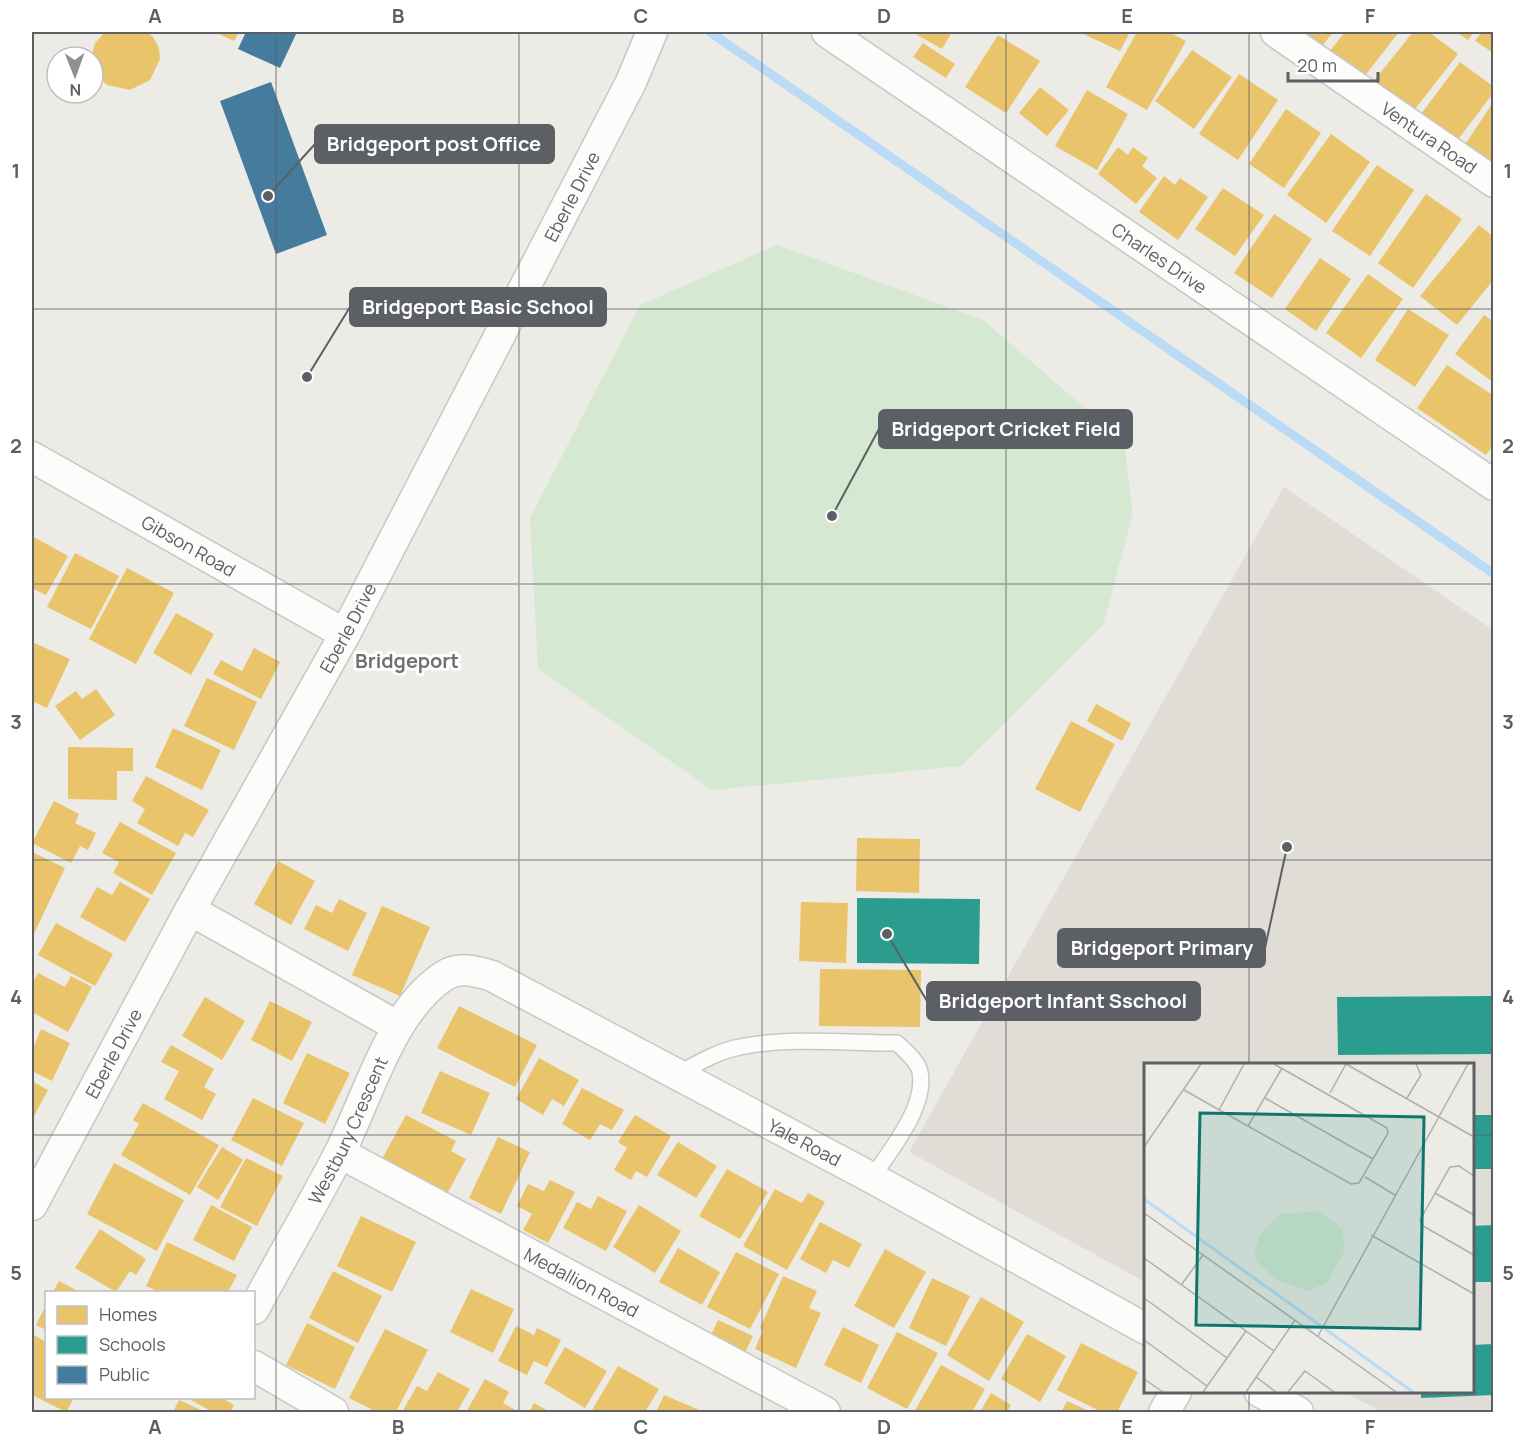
<svg xmlns="http://www.w3.org/2000/svg" width="1525" height="1444" viewBox="0 0 1525 1444" font-family="Manrope,sans-serif">
<style>
.education{fill:#dfddd6}
.green{fill:#d4e8d2}
.homes{fill:#e9c46a}
.schools{fill:#2a9d8f}
.public{fill:#457b9d}
.lines{fill:none;stroke-linecap:round;stroke-linejoin:round}
.stream{stroke:#badbf5;stroke-width:9}
.service-casing{stroke:#c7c7c7;stroke-width:18}
.minor-casing{stroke:#c7c7c7;stroke-width:33}
.service{stroke:#fcfcfb;stroke-width:15}
.minor{stroke:#fcfcfb;stroke-width:30}
.grid{fill:none;stroke:#5c5f64;stroke-width:1.5;stroke-opacity:0.55}
.labels{text-anchor:middle;dominant-baseline:central;stroke-width:6;stroke-linejoin:round;paint-order:stroke}
.street-label{font-size:18px;fill:#5c5f64;stroke:#fff}
.neighbourhood-label{font-size:20px;font-weight:bold;fill:#6d7176;stroke:#fff}
.inset-river{fill:none;stroke:#badbf5;stroke-width:3}
.inset-road{fill:none;stroke:#aeafae;stroke-width:1.5}
.view{fill:#0f766e;fill-opacity:0.15;stroke:#0f766e;stroke-width:3}
.inset-edge{fill:none;stroke:#5c5f64;stroke-width:3}
.leader{fill:none;stroke:#5c5f64;stroke-width:2}
.callout-dot{fill:#5c5f64;stroke:#fff;stroke-width:2}
.callout{fill:#5c5f64;stroke:#5c5f64;stroke-width:2}
.callout-label{font-size:20px;text-anchor:middle;font-weight:bold;fill:#fff}
.neatline{fill:none;stroke:#5c5f64;stroke-width:2}
.grid-label{font-size:20px;text-anchor:middle;font-weight:bold;fill:#5c5f64}
</style>
<rect width="100%" height="100%" fill="#ecebe6"/>
<polygon class="education" points="1284,487 1493,630 1493,1412 1382,1412 1344,1392 1472,1392 1472,1064 1146,1064 1145,1282 909,1152"/>
<polygon class="green" points="777,245 983,320 1124,442 1133,514 1103,625 961,766 712,790 538,669 530,518 640,305"/>
<g class="homes">
<polygon points="105,32 147,32 153,37 159,48 160,59 150,80 130,90 107,85 99,77 92,55 95,43"/>
<polygon points="214,32 239,32 234,41"/>
<polygon points="912,32 952,32 942,49"/>
<polygon points="1079,32 1130,32 1120,51"/>
<polygon points="1137,32 1169,32 1186,41 1147,110 1106,87"/>
<polygon points="1305,32 1333,32 1323,45"/>
<polygon points="1345,32 1399,32 1363,78 1329,52"/>
<polygon points="1413,32 1429,32 1458,54 1412,113 1373,82"/>
<polygon points="1456,32 1474,32 1468,40"/>
<polygon points="1482,32 1494,32 1494,53 1475,41"/>
<polygon points="998,35 1040,61 1006,113 965,87"/>
<polygon points="923,43 955,64 946,78 913,57"/>
<polygon points="1192,50 1232,77 1194,129 1155,101"/>
<polygon points="1460,62 1494,87 1494,92 1457,141 1421,114"/>
<polygon points="1239,74 1278,100 1238,160 1199,134"/>
<polygon points="1040,87 1069,110 1047,136 1019,113"/>
<polygon points="1087,90 1128,114 1097,170 1055,146"/>
<polygon points="1494,101 1494,169 1462,149"/>
<polygon points="1286,109 1321,133 1284,188 1249,164"/>
<polygon points="1331,134 1370,162 1326,223 1287,195"/>
<polygon points="1118,147 1128,155 1133,147 1148,158 1142,166 1157,178 1136,204 1098,174"/>
<polygon points="1377,165 1414,190 1370,256 1332,231"/>
<polygon points="1164,176 1175,185 1180,178 1208,197 1178,240 1139,212"/>
<polygon points="1223,188 1264,215 1235,256 1195,229"/>
<polygon points="1426,194 1462,219 1413,288 1378,263"/>
<polygon points="1274,214 1312,239 1272,298 1234,273"/>
<polygon points="1479,225 1494,237 1494,279 1457,325 1420,296"/>
<polygon points="1320,258 1351,279 1316,331 1285,309"/>
<polygon points="1368,274 1403,299 1361,358 1326,333"/>
<polygon points="1408,309 1449,335 1415,387 1375,360"/>
<polygon points="1484,315 1494,322 1494,383 1455,354"/>
<polygon points="1447,365 1494,396 1494,444 1486,455 1417,408"/>
<polygon points="32,536 68,556 46,595 32,588"/>
<polygon points="75,553 119,576 91,629 47,607"/>
<polygon points="127,568 174,593 136,664 89,639"/>
<polygon points="176,613 214,634 191,675 153,653"/>
<polygon points="32,642 70,659 47,708 32,701"/>
<polygon points="254,648 280,662 261,699 213,674 221,660 242,671"/>
<polygon points="207,678 257,702 234,750 184,726"/>
<polygon points="96,689 115,715 80,740 55,706 76,691 82,699"/>
<polygon points="1096,704 1131,723 1122,741 1087,721"/>
<polygon points="1071,721 1115,744 1080,812 1035,789"/>
<polygon points="173,728 221,750 202,790 155,767"/>
<polygon points="68,747 133,748 133,771 117,771 117,800 68,799"/>
<polygon points="146,776 209,810 193,837 185,833 178,846 137,823 145,809 132,801"/>
<polygon points="54,801 79,814 75,823 96,833 88,850 80,846 71,863 32,843"/>
<polygon points="120,822 176,853 152,895 113,873 119,862 102,853"/>
<polygon points="857,838 920,839 919,893 856,891"/>
<polygon points="32,852 65,868 32,938"/>
<polygon points="278,861 315,881 291,925 254,904"/>
<polygon points="120,882 150,899 125,942 80,917 97,887 112,895"/>
<polygon points="339,899 367,913 348,951 304,929 316,905 332,913"/>
<polygon points="801,902 848,903 846,963 799,961"/>
<polygon points="382,906 430,927 400,996 352,975"/>
<polygon points="56,923 113,954 95,986 38,955"/>
<polygon points="820,969 921,970 920,1027 819,1026"/>
<polygon points="38,973 65,987 71,976 92,987 68,1032 32,1012 32,984"/>
<polygon points="205,997 245,1021 222,1060 182,1036"/>
<polygon points="270,1001 312,1022 292,1061 251,1040"/>
<polygon points="459,1006 537,1045 515,1087 437,1048"/>
<polygon points="41,1029 70,1043 52,1081 32,1071 32,1051"/>
<polygon points="171,1045 214,1069 204,1087 216,1094 202,1120 164,1099 179,1071 161,1062"/>
<polygon points="307,1053 350,1073 325,1124 283,1103"/>
<polygon points="539,1058 579,1080 564,1106 552,1099 543,1115 516,1099"/>
<polygon points="440,1071 490,1093 471,1135 421,1113"/>
<polygon points="32,1081 48,1090 32,1120"/>
<polygon points="582,1088 624,1110 612,1130 600,1124 590,1140 562,1124"/>
<polygon points="253,1098 304,1123 282,1166 231,1140"/>
<polygon points="143,1103 219,1145 190,1195 121,1155 139,1124 133,1120"/>
<polygon points="406,1115 456,1141 451,1151 466,1159 447,1194 382,1159"/>
<polygon points="635,1115 671,1136 647,1177 636,1171 631,1180 614,1170 627,1148 618,1142"/>
<polygon points="498,1137 530,1152 501,1214 469,1198"/>
<polygon points="678,1142 717,1166 696,1198 657,1175"/>
<polygon points="222,1147 243,1160 218,1200 197,1187"/>
<polygon points="246,1158 283,1176 257,1226 220,1207"/>
<polygon points="114,1163 184,1200 157,1251 87,1214"/>
<polygon points="727,1169 768,1192 740,1239 699,1216"/>
<polygon points="550,1180 575,1192 548,1243 523,1230 532,1214 517,1206 528,1184 544,1191"/>
<polygon points="775,1189 802,1203 808,1193 825,1202 787,1270 743,1246"/>
<polygon points="598,1196 627,1211 606,1251 563,1228 577,1202 591,1209"/>
<polygon points="211,1205 252,1227 234,1261 193,1240"/>
<polygon points="639,1205 681,1231 655,1273 613,1247"/>
<polygon points="361,1216 416,1242 392,1292 337,1266"/>
<polygon points="820,1222 862,1244 849,1268 833,1260 826,1273 800,1259"/>
<polygon points="100,1229 146,1259 136,1275 130,1271 116,1292 75,1268"/>
<polygon points="167,1242 237,1275 228,1292 159,1292 146,1286"/>
<polygon points="678,1248 720,1272 702,1305 659,1282"/>
<polygon points="885,1249 926,1272 894,1328 854,1306"/>
<polygon points="736,1252 779,1274 750,1329 707,1307"/>
<polygon points="333,1271 382,1296 358,1343 309,1318"/>
<polygon points="783,1276 817,1291 809,1308 821,1313 796,1368 755,1349 763,1330 760,1328"/>
<polygon points="932,1278 970,1296 946,1346 909,1328"/>
<polygon points="59,1281 80,1292 53,1292"/>
<polygon points="471,1289 514,1309 493,1353 450,1332"/>
<polygon points="981,1297 1024,1322 989,1381 947,1355"/>
<polygon points="46,1305 46,1330 36,1325"/>
<polygon points="718,1320 753,1336 743,1357 708,1341"/>
<polygon points="307,1323 355,1347 335,1389 286,1365"/>
<polygon points="516,1326 534,1335 537,1328 561,1340 547,1367 534,1361 527,1375 498,1361"/>
<polygon points="843,1327 879,1345 861,1383 824,1365"/>
<polygon points="385,1329 428,1350 396,1412 377,1412 349,1398"/>
<polygon points="897,1332 938,1353 907,1409 867,1388"/>
<polygon points="1027,1334 1066,1356 1040,1402 1001,1379"/>
<polygon points="34,1335 46,1342 46,1398 74,1398 66,1412 32,1395 32,1339"/>
<polygon points="1081,1343 1138,1372 1117,1412 1102,1412 1057,1390"/>
<polygon points="565,1347 607,1371 585,1408 544,1383"/>
<polygon points="941,1365 985,1389 972,1412 914,1412"/>
<polygon points="618,1366 659,1389 645,1412 591,1412"/>
<polygon points="438,1372 470,1389 457,1412 402,1412 417,1386 427,1391"/>
<polygon points="485,1379 509,1392 503,1403 519,1412 466,1412"/>
<polygon points="991,1393 1011,1405 1007,1412 980,1412"/>
<polygon points="664,1395 704,1412 656,1412"/>
<polygon points="187,1398 222,1398 234,1405 230,1412 213,1412"/>
<polygon points="179,1400 205,1412 173,1412"/>
<polygon points="1067,1401 1091,1412 1061,1412"/>
<polygon points="534,1403 550,1412 529,1412"/>
</g>
<g class="schools">
<polygon points="857,898 980,899 979,964 857,963"/>
<polygon points="1494,996 1494,1054 1338,1055 1337,997"/>
<polygon points="1473,1115 1494,1115 1494,1169 1474,1169"/>
<polygon points="1494,1225 1494,1282 1472,1282 1472,1226"/>
<polygon points="1494,1344 1494,1395 1421,1398 1421,1392 1472,1392 1472,1345"/>
</g>
<g class="public">
<polygon points="246,32 297,32 280,68 238,49"/>
<polygon points="271,82 327,235 276,254 220,101"/>
</g>
<g class="lines">
<polyline class="stream" points="710,32 1494,574"/>
<g class="service-casing">
<path id="service" d="M678,1074C698,1063 718,1051 740,1047C787,1037 848,1043 897,1043C905,1051 918,1061 920,1072C927,1107 890,1150 872,1178"/>
</g>
<g class="minor-casing">
<g id="minor">
<path id="s1" d="M827,32L1494,485"/>
<path id="s2" d="M1276,32L1494,182"/>
<path id="s3" d="M32,457L345,634"/>
<polyline points="190,910 397,1026"/>
<path id="s4" d="M340,1153L825,1412"/>
<path id="s5" d="M32,1205L190,910L345,634L631,82L652,32"/>
<path id="s6" d="M254,1309C282,1257 312,1206 339,1154C368,1098 390,1011 444,976C459,966 476,971 492,976L872,1178L1146,1329"/>
<polyline points="254,1366 333,1412"/>
<polyline points="1260,1392 1298,1412"/>
<polyline points="1164,1412 1176,1392"/>
</g>
</g>
<use href="#service" class="service"/>
<use href="#minor" class="minor"/>
</g>
<path class="grid" d="M276,32V1412M519,32V1412M762,32V1412M1006,32V1412M1249,32V1064M32,309H1494M32,584H1494M32,860H1494M32,1135H1146M1472,1135H1494M1249,1392V1412"/>
<g class="labels">
<g class="street-label">
<text stroke="none"><textPath href="#s2" startOffset="186">Ventura Road</textPath></text>
<text stroke="none"><textPath href="#s5" startOffset="1144">Eberle Drive</textPath></text>
<text stroke="none"><textPath href="#s1" startOffset="402">Charles Drive</textPath></text>
<text stroke="none"><textPath href="#s3" startOffset="180">Gibson Road</textPath></text>
<text stroke="none"><textPath href="#s5" startOffset="658">Eberle Drive</textPath></text>
<text stroke="none"><textPath href="#s5" startOffset="172">Eberle Drive</textPath></text>
<text stroke="none"><textPath href="#s6" startOffset="202">Westbury Crescent</textPath></text>
<text stroke="none"><textPath href="#s6" startOffset="790">Yale Road</textPath></text>
<text stroke="none"><textPath href="#s4" startOffset="274">Medallion Road</textPath></text>
</g>
<g class="neighbourhood-label">
<text x="407" y="660">Bridgeport</text>
</g>
</g>
<g transform="translate(1144 1063)">
<rect width="330" height="330" fill="#ecebe6"/>
<path d="M174,148L199,166L200,189L183,220L163,228L133,217L112,198L111,188L116,171L137,151Z" fill="#d4e8d2"/>
<path class="inset-river" d="M0,136L177,263M181,266L269,329"/>
<path class="inset-road" d="M202,1L330,74M40,27L207,121L215,120L244,70L243,65L130,1M186,30L202,1M121,35L229,96M263,35L277,12L272,1M75,47L100,1M104,63L138,5M0,84L57,1M330,113L315,103L306,104L276,157L279,163L330,192M221,114L251,132M291,130L330,152M0,150L252,329M227,172L330,231M0,195L130,288M38,221L59,192M0,235L83,295M174,273L324,1M0,277L63,323M112,314L132,329M0,316L19,329M59,329L102,268M102,329L151,257M144,329L161,308L190,329"/>
<path class="view" d="M56,50L280,54L276,266L52,262Z"/>
<rect width="330" height="330" class="inset-edge"/>
</g>
<path class="leader" d="M268 196L315 144M307 377L350 307M832 516L879 429M1287 847L1265 948M887 934L927 1001"/>
<g class="callout-dot">
<circle cx="268" cy="196" r="6"/>
<circle cx="307" cy="377" r="6"/>
<circle cx="832" cy="516" r="6"/>
<circle cx="1287" cy="847" r="6"/>
<circle cx="887" cy="934" r="6"/>
</g>
<g class="callout">
<rect x="315" y="125" width="239" height="38" rx="6"/>
<rect x="350" y="288" width="256" height="38" rx="6"/>
<rect x="879" y="410" width="253" height="38" rx="6"/>
<rect x="1058" y="929" width="207" height="38" rx="6"/>
<rect x="927" y="982" width="273" height="38" rx="6"/>
</g>
<g class="callout-label">
<text x="434" y="151">Bridgeport post Office</text>
<text x="478" y="314">Bridgeport Basic School</text>
<text x="1006" y="436">Bridgeport Cricket Field</text>
<text x="1162" y="955">Bridgeport Primary</text>
<text x="1063" y="1008">Bridgeport Infant Sschool</text>
</g>
<rect width="1525" height="1444" fill="none" stroke="#ffffff" stroke-width="66"/>
<rect x="45" y="1291" width="210" height="108" fill="#ffffff" stroke="#bebfc1" stroke-width="1.5"/>
<rect x="57" y="1306" width="30" height="18" fill="#e9c46a" stroke="#bebfc1" stroke-width="1.5"/>
<text x="99" y="1321" font-size="18" fill="#5c5f64">Homes</text>
<rect x="57" y="1336" width="30" height="18" fill="#2a9d8f" stroke="#bebfc1" stroke-width="1.5"/>
<text x="99" y="1351" font-size="18" fill="#5c5f64">Schools</text>
<rect x="57" y="1366" width="30" height="18" fill="#457b9d" stroke="#bebfc1" stroke-width="1.5"/>
<text x="99" y="1381" font-size="18" fill="#5c5f64">Public</text>
<g transform="translate(75 75) rotate(179)"><circle r="28" fill="#ffffff" stroke="#bebfc1" stroke-width="1.5"/>
<path d="M0-4.5L10 22L0 15L-10 22Z" fill="#8e9092"/>
<text y="-9" font-size="16" font-weight="bold" text-anchor="middle" fill="#5c5f64">N</text>
</g>
<path d="M1288 72v9h90v-9" fill="none" stroke="#5c5f64" stroke-width="3"/>
<text x="1297" y="72" font-size="18" fill="#5c5f64" stroke="#ffffff" stroke-width="4.5" paint-order="stroke">20 m</text>
<rect x="33" y="33" width="1459" height="1378" class="neatline"/>
<g class="grid-label">
<text x="155" y="23">A</text>
<text x="398" y="23">B</text>
<text x="641" y="23">C</text>
<text x="884" y="23">D</text>
<text x="1127" y="23">E</text>
<text x="1370" y="23">F</text>
<text x="16" y="178">1</text>
<text x="1508" y="178">1</text>
<text x="16" y="453">2</text>
<text x="1508" y="453">2</text>
<text x="16" y="729">3</text>
<text x="1508" y="729">3</text>
<text x="16" y="1004">4</text>
<text x="1508" y="1004">4</text>
<text x="16" y="1280">5</text>
<text x="1508" y="1280">5</text>
<text x="155" y="1434">A</text>
<text x="398" y="1434">B</text>
<text x="641" y="1434">C</text>
<text x="884" y="1434">D</text>
<text x="1127" y="1434">E</text>
<text x="1370" y="1434">F</text>
</g>
</svg>
